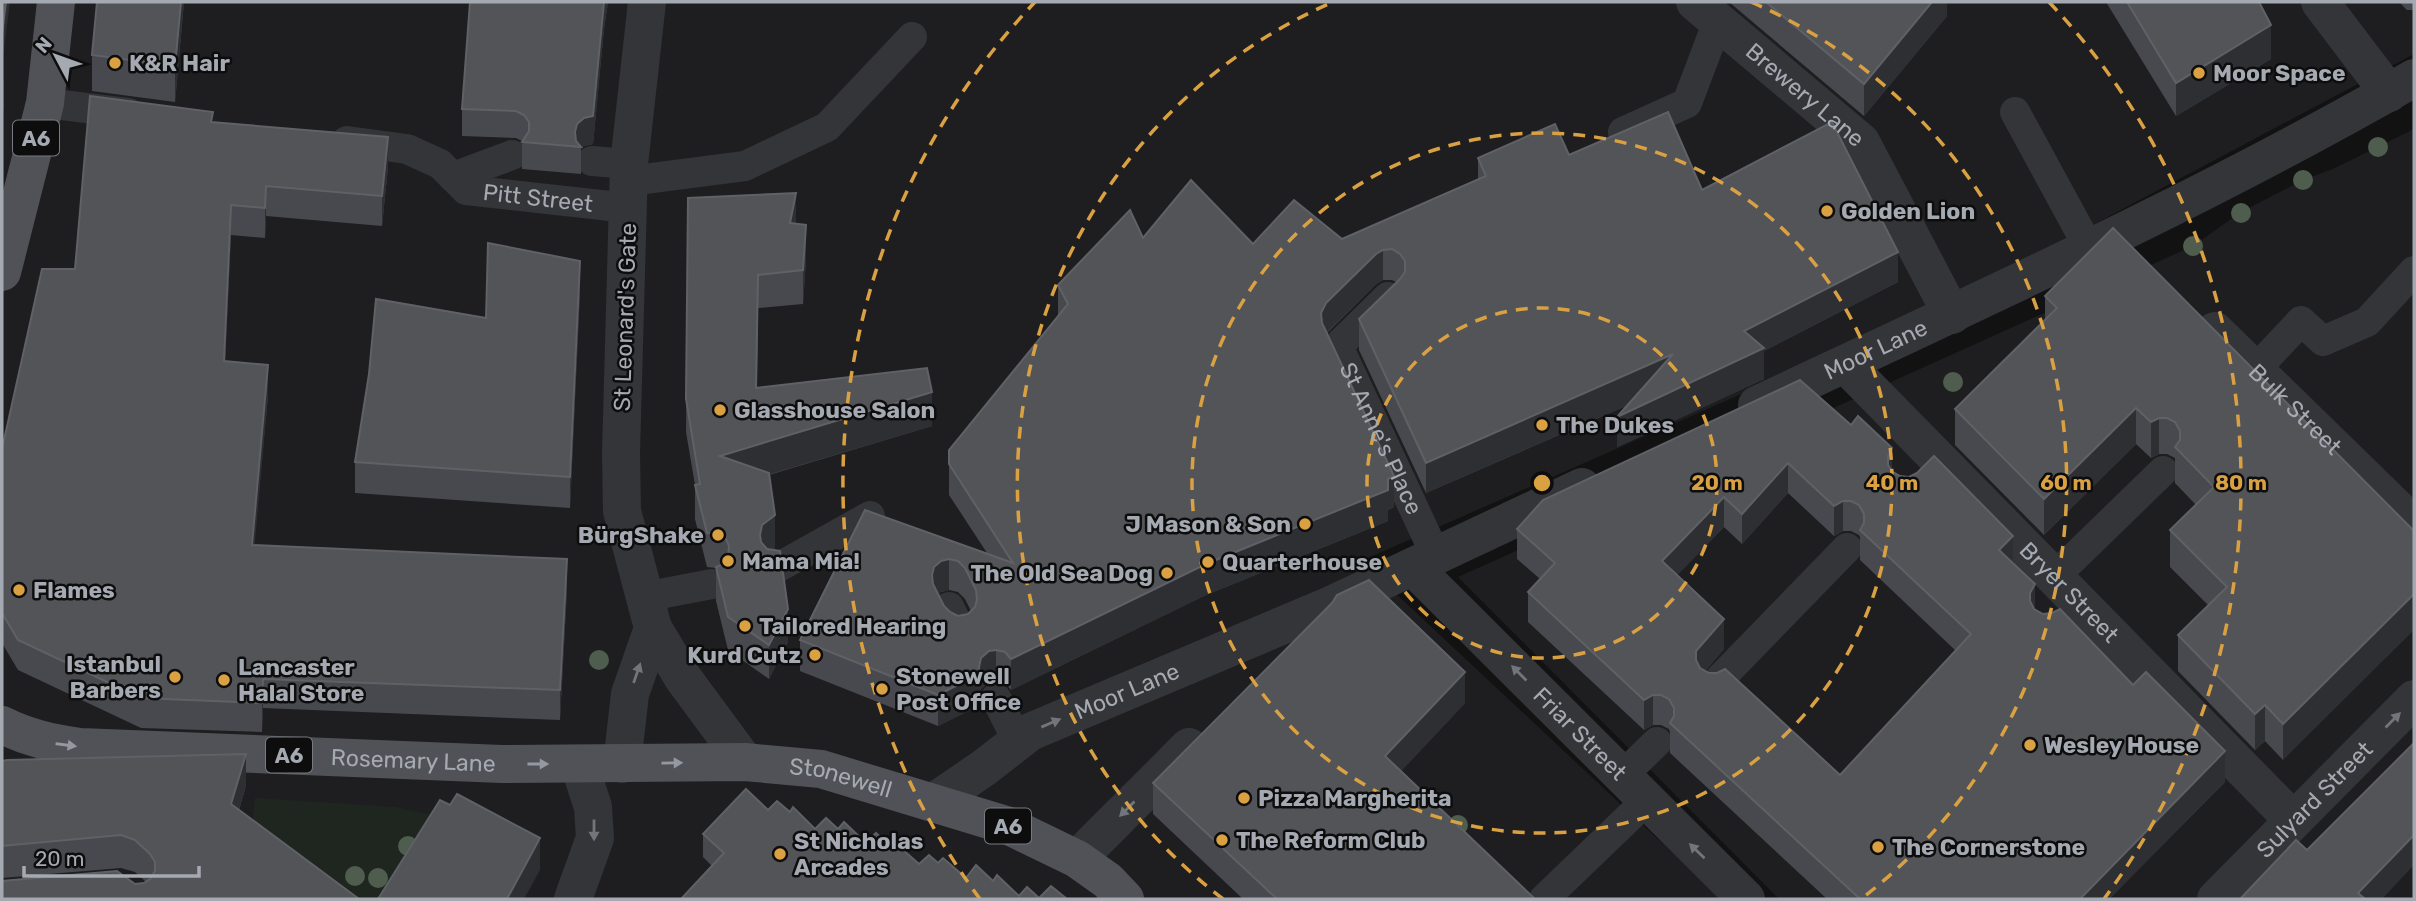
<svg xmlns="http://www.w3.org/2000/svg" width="2416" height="901" viewBox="0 0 2416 901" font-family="Rubik,sans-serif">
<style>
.built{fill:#1e1e20}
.green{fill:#1f261f}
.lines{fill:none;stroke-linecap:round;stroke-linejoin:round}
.lane{stroke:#343538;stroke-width:30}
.street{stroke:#343538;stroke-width:38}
.primary{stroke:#505257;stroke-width:38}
.tree{fill:#4e5d4e}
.wall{fill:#48494e;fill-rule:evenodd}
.shaded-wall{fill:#2e2f32}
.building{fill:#525458;stroke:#5f6166;stroke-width:2;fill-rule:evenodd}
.oneway{fill:#72757b}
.oneway2{fill:#9498a0}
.ring{fill:none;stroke:#daa143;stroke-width:3.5;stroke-dasharray:12 9}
.poi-dot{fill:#daa143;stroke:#0d0d0e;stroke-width:2.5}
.labels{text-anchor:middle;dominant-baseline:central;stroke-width:5;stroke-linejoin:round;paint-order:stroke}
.shield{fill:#0d0d0e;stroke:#777b81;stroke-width:2}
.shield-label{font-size:21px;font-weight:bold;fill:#a5aab2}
.poi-label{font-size:23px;font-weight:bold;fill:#a5aab2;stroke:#0d0d0e;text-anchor:start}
.street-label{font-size:23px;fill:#a5aab2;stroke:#0d0d0e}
.centre{fill:#daa143;stroke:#0d0d0e;stroke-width:3.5}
.ring-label{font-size:21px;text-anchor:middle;font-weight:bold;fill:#daa143;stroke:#0d0d0e;stroke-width:5;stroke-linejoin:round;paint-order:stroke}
</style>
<rect width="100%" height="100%" fill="#121213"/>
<g class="built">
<polygon points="2,2 2414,2 2414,54 1935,309 1361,561 1722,899 2,899"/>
<polygon points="2414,129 2414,899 1779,899 1458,577 2193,246 2241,212 2303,180 2335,168"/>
</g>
<polygon class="green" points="255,798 396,807 450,819 394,899 359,899 305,857 252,832"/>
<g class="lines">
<g class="lane">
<polyline points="45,103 128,113"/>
<polyline points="2015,112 2089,248"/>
<polyline points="1623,132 1687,103 1718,21"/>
<path id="s1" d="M347,141L407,149L440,164L466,190L628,208"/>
<polyline points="592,161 629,164"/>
<polyline points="453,177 512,155"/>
<polyline points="629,181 745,166 827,127 912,37"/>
<path id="s2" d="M1388,297L1338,346L1436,556"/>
<polyline points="2255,370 2301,321 2323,341 2367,322 2414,271"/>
<polyline points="777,568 870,516"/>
<polyline points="2054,577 2163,471"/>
<polyline points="644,597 712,584"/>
<polyline points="949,607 960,629"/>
<polyline points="1713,686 1847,548"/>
<polyline points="996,698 1018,742"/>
<polyline points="1622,776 1657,742"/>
<polyline points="1544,899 1646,801"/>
</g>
<g class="street">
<polyline points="647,2 629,164 621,453 622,511 653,628 683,678 745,762"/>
<path id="s3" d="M1695,2L1861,142L1952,315"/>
<polyline points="2320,2 2389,93"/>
<path id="s4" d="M2215,331L2414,525"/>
<path id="s5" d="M1845,364L2293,820"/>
<path id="s6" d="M1757,405C1978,301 2202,200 2414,78"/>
<path id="s7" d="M1413,567L1746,899"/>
<polyline points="622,764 630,694 653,628"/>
<path id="s8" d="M934,802L985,767L1030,732L1331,605L1582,487"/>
<polyline points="1077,859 1189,747"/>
<polyline points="573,899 595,838 593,807 579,764"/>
<path id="s9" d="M2216,899L2414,699"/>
</g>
<g class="primary">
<polyline points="2,272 45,103 56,2"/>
<path id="s10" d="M2,725C28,738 52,743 80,747L502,764L745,762L821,769L1009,826L1077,859L1108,881L1125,899"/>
</g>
</g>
<g class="tree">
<circle cx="2378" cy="147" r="10"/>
<circle cx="2303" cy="180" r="10"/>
<circle cx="2241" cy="213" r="10"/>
<circle cx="2193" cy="246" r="10"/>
<circle cx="1953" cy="382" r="10"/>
<circle cx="599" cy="660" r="10"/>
<circle cx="1458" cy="825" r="10"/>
<circle cx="408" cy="846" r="10"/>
<circle cx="355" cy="876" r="10"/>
<circle cx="378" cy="878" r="10"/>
</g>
<g class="wall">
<polygon points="97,2 184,2 175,102 92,91 92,55"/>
<polygon points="470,2 608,2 604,29 593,144 584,146 581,148 581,174 522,169 522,141 516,138 462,136 462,109"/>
<polygon points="1729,2 1947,2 1947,16 1864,116"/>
<polygon points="2106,2 2259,2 2271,59 2176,116"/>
<polygon points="2399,2 2414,2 2414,10 2407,10"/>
<polygon points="213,122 388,167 382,226 266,216 265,238 231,235 225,361 268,395 254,545 567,589 560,720 263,708 262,732 141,728 18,670 2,643 2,449 75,269"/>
<path d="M1569,155L1702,190L1898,282L1764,351V379L1617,447L1628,405L1426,493L1359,350V319L1396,282L1392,280H1383L1376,284L1327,333L1394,507L1388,510V521L1206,595L1011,690L1005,683L996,681L989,682L981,689L980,705L938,726L800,671V640L865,510L987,553L949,495V450L1058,316V285L1143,238L1253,244L1342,239L1478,180V158ZM949,590L958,592L965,599L971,611L968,614L958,616L950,612L944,606L938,594L941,592Z"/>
<polygon points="688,198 796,224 806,259 803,304 758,308 757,388 932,426 769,475 775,549 774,550 788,642 769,679 728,650 716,601 716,568 707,567 695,519 695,485 686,432"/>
<polygon points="580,292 570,508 355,493 355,462 486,318"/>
<polygon points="2045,296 2414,531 2283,760 2265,741 2255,750 2178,671 2178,635 2208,605 2170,567 2170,530 2196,505 2175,483 2175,458 2167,454 2159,454 2151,458 2136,444 2044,535 1955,445 1955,409 2045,320"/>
<path d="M1800,380L1892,471L2013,563L2035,609L2225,782L2109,899H1827L1670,753V732L1669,729L1661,725H1653L1644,730L1528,622V592L1540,579L1517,559V529ZM1788,493L1834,536L1843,531H1851L1859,535L1860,537V560L1956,651L1840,775L1705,671L1724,649L1677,575L1724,527L1742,544Z"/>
<polygon points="1465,703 1401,771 1535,899 1243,899 1153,814 1153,783"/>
<polygon points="2,761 246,786 239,810 359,899 135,884 146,882 135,872 121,868 2,878"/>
<polygon points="768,810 790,812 815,829 838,829 866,843 889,845 919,864 938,863 966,878 993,881 1019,896 1039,898 681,899 712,866 703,857 703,834"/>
</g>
<g class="shaded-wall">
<polygon points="6,2 10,2 2,64 2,35"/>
<polygon points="181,2 184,2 175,102 175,66"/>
<polygon points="604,2 608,2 604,29 593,144 584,146 581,148 581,147 575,147 575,132 577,124"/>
<polygon points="1932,2 1947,2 1947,16 1864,116 1864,84"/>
<polygon points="2271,25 2271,59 2176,116 2176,83"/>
<polygon points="4,78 4,108 2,118 2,88"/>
<polygon points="388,137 388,167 382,226 382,196"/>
<polygon points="266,186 266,216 265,238 265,208"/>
<polygon points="796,193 796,226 790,223"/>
<polygon points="231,205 231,235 224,391 224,361"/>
<polygon points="806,225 806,259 803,304 803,270"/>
<polygon points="1383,250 1383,280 1376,284 1326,333 1321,344 1321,313 1326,303 1376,254"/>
<polygon points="1898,252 1898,282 1764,351 1764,379 1617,447 1617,417 1744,331"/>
<polygon points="580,261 580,292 570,508 570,477"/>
<polygon points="1673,354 1673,385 1426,493 1426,463"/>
<polygon points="268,365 268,395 252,575 252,545"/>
<polygon points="932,392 932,426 720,489 720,456"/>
<polygon points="2136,408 2136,444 2044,535 2044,499"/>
<polygon points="2159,418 2159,454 2151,458 2151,422"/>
<polygon points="1892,448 1892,478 1888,486 1888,456"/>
<polygon points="1788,463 1788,493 1742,544 1742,514"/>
<polygon points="1394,476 1394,507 1388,510 1388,521 1206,595 1011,690 1011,659 1206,564"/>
<polygon points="1724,497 1724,527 1662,591 1662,561"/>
<polygon points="1843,501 1843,531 1834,536 1834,506"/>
<polygon points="775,515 775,549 762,559 760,535 762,525"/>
<polygon points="2013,536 2013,566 1999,550"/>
<polygon points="567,559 567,589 560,720 560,690"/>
<polygon points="949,559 949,590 941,592 934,598 932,575 934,567 941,561"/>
<polygon points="2035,584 2035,614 2030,623 2030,593"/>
<polygon points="2414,594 2414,630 2283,760 2283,724"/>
<polygon points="788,609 788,642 769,679 769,645"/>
<polygon points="1724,619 1724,649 1696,681 1696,651"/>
<polygon points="996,650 996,681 989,682 981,689 980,705 938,726 938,695 979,667 981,658 989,651"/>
<polygon points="1465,672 1465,703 1385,788 1385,756"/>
<polygon points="263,679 263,708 262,732 262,703"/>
<polygon points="1653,695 1653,725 1644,730 1644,700"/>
<polygon points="2265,705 2265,741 2255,750 2255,714"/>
<polygon points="2225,751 2225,782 2109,899 2080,899"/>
<polygon points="246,754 246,786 231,836 231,804"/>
<polygon points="2414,835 2414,865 2382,899 2358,899 2358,893"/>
<polygon points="540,838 540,870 524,899 507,899"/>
</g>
<g class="building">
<polygon points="2,2 6,2 2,35"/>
<polygon points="97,2 181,2 175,66 92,55"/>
<polygon points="470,2 604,2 593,116 584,118 577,124 575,132 576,141 581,147 522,142 529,131 529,122 524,115 516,111 462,109"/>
<polygon points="1766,2 1932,2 1864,84"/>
<polygon points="2127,2 2259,2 2271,25 2176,83"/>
<polygon points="90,96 213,112 211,122 388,137 382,196 266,186 265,208 231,205 224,361 268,365 252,545 567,559 560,690 263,679 262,703 141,698 18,640 2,613 2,449 42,269 75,269"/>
<path d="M1668,112L1702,190L1832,122L1898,252L1744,331L1764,348L1617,417L1673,354L1426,463L1359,319L1400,279L1405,272V261L1400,254L1392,249L1383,250L1376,254L1326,303L1321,313L1322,323L1394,476L1388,479V490L1206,564L1011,659L1005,652L996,650L989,651L981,658L979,667L980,674L938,695L800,640L865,510L1013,563L949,464V450L1068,304L1058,285L1130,210L1143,238L1191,180L1253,244L1294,200L1342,239L1486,176L1478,158L1555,124L1569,155ZM949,559L958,561L965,568L976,590L977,600L975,607L968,614L958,616L950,612L944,606L933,584L932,575L934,567L941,561Z"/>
<polygon points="796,193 790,223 806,225 803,270 758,275 756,388 927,368 932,392 720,456 769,473 775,515 762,525 760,535 761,542 767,549 780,551 788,609 769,645 728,617 716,567 723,564 728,557 729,546 726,539 718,534 707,533 695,485 700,484 686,399 688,198"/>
<polygon points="2113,228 2414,531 2414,594 2283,724 2265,705 2255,714 2178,635 2227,587 2170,530 2214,487 2175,447 2180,440 2180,431 2175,422 2167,418 2159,418 2151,422 2136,408 2044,499 1955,409 2057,308 2045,296"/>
<polygon points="488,243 580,261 570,477 355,462 369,374 376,299 486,318"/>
<path d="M1800,380L1851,425L1858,416L1892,448L1888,456V465L1893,472L1900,476L1909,477L1917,473L1934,456L2013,536L1999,550L2035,584L2030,593V601L2034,609L2043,614L2052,613L2060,609L2133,685L2146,672L2225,751L2080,899H1860L1670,723L1674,716V708L1669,699L1661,695H1653L1644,700L1528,592L1555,563L1517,529L1543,500ZM1788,463L1834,506L1843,501H1851L1859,505L1864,514V523L1860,530L1971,634L1840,775L1725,669L1717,673H1709L1700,668L1696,660V651L1724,619L1662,561L1724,497L1742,514Z"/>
<polygon points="1369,580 1465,672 1385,756 1535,899 1277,899 1153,783 1332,603 1337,595"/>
<polygon points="2414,743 2414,835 2358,893 2365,899 2240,899 2296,840 2307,850"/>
<polygon points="246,754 231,804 359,899 2,899 2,881 117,871 135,884 144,883 150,879 155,871 155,862 150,854 135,840 121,835 2,846 2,761 7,760"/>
<polygon points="746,789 768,810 777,801 790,812 793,807 815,829 826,818 838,829 844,822 866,843 876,833 889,845 893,841 919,864 929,855 938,863 943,858 966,878 976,865 993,881 997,875 1019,896 1027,887 1039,898 1051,886 1067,899 681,899 724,853 703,834"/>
<polygon points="457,794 540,838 507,899 378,899 440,800 450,805"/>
</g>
<defs><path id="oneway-solid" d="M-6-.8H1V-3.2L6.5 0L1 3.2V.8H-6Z" transform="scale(1.75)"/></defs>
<g class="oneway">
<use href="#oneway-solid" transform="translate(637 673) rotate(-71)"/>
<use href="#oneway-solid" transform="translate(1519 673) rotate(-135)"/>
<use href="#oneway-solid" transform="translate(2393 720) rotate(-45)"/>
<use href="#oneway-solid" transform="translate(1051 723) rotate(-23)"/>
<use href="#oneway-solid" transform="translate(1127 809) rotate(135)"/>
<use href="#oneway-solid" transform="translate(594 830) rotate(90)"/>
<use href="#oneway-solid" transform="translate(1697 851) rotate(-136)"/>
</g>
<g class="oneway2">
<use href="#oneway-solid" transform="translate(66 745) rotate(8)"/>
<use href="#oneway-solid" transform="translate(672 763) rotate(-1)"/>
<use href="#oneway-solid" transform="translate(538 764)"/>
</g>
<g class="ring">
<circle cx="1542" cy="483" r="175"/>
<circle cx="1542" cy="483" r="350"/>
<path d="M1223 899A524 524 0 0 1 1333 2M1751 2A524 524 0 0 1 1861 899"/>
<path d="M980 899A699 699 0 0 1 1035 2M2049 2A699 699 0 0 1 2104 899"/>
</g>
<g class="poi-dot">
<circle cx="115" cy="63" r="7"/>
<circle cx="2199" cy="73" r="7"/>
<circle cx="1827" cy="211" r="7"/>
<circle cx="720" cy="410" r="7"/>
<circle cx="1542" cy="425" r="7"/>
<circle cx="1305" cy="524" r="7"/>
<circle cx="718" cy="535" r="7"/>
<circle cx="728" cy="561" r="7"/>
<circle cx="1208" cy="562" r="7"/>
<circle cx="1167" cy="573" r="7"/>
<circle cx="19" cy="590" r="7"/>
<circle cx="745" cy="626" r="7"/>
<circle cx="815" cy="655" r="7"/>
<circle cx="175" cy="677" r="7"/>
<circle cx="224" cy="680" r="7"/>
<circle cx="882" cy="689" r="7"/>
<circle cx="2030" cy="745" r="7"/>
<circle cx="1244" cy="798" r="7"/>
<circle cx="1222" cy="840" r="7"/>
<circle cx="1878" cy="847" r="7"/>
<circle cx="780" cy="854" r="7"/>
</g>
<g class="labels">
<g class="shield">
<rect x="13" y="120.5" width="46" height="35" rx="5"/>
<rect x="266" y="737.5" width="46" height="35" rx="5"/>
<rect x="985" y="808.5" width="46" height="35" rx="5"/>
</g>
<g class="shield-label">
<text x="36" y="138">A6</text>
<text x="289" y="755">A6</text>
<text x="1008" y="826">A6</text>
</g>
<g class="poi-label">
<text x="129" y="63">K&amp;R Hair</text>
<text x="2213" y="73">Moor Space</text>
<text x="1841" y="211">Golden Lion</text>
<text x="734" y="410">Glasshouse Salon</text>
<text x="1556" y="425">The Dukes</text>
<text x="1291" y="524" text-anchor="end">J Mason &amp; Son</text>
<text x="704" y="535" text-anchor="end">BürgShake</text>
<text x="742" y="561">Mama Mia!</text>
<text x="1222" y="562">Quarterhouse</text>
<text x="1153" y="573" text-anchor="end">The Old Sea Dog</text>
<text x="33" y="590">Flames</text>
<text x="759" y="626">Tailored Hearing</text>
<text x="801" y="655" text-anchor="end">Kurd Cutz</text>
<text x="161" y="664" text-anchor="end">Istanbul<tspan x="161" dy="26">Barbers</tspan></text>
<text x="238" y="667">Lancaster<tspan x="238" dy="26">Halal Store</tspan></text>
<text x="896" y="676">Stonewell<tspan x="896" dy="26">Post Office</tspan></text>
<text x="2044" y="745">Wesley House</text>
<text x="1258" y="798">Pizza Margherita</text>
<text x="1236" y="840">The Reform Club</text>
<text x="794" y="841">St Nicholas<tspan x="794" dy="26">Arcades</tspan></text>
<text x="1892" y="847">The Cornerstone</text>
</g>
<g class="street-label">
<text stroke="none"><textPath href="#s3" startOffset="144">Brewery Lane</textPath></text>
<text stroke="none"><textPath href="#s1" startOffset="206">Pitt Street</textPath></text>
<text transform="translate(625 317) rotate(-88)">St Leonard's Gate</text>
<text stroke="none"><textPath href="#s6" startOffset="131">Moor Lane</textPath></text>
<text stroke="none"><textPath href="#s4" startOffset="112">Bulk Street</textPath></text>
<text stroke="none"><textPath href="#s2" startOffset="172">St Anne's Place</textPath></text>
<text stroke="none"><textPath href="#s5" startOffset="320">Bryer Street</textPath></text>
<text stroke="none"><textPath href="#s8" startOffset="224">Moor Lane</textPath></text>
<text stroke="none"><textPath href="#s7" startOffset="236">Friar Street</textPath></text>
<text stroke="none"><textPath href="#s10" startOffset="415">Rosemary Lane</textPath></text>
<text stroke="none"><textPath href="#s10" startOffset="844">Stonewell</textPath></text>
<text stroke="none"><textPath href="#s9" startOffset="140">Sulyard Street</textPath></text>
</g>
</g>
<circle cx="1542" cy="483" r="10" class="centre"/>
<g class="ring-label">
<text x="1717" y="490">20 m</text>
<text x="1892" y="490">40 m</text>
<text x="2066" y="490">60 m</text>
<text x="2241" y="490">80 m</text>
</g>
<rect width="2416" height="901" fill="none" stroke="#a5aab2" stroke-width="7"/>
<g transform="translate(56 56) rotate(311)" stroke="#0d0d0e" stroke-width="5" paint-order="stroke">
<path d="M0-5L12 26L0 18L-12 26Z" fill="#a5aab2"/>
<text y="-10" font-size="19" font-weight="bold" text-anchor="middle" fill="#a5aab2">N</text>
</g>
<path d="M24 866v10h175v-10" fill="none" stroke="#a5aab2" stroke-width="3.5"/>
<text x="35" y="866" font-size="21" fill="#a5aab2" stroke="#0d0d0e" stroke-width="5" paint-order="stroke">20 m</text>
</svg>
